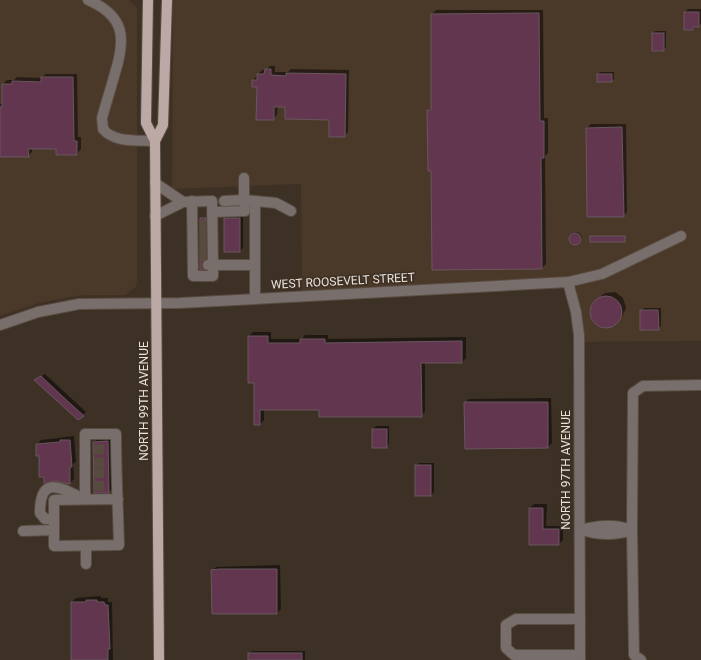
<svg xmlns="http://www.w3.org/2000/svg" width="701" height="660" viewBox="0 0 701 660" font-family="Roboto,sans-serif">
<style>
.built{fill:#4a3829}
.shadow{fill:#0007}
.building{fill:#62364e;stroke:#69575f}
.lines{fill:none;stroke-linecap:round;stroke-linejoin:round}
.minor-tunnel{stroke:#574b3f;stroke-width:10;stroke-dasharray:10 5;stroke-linecap:butt}
.minor-casing{stroke:#594c41;stroke-width:12}
.major-casing{stroke:#594c41;stroke-width:12}
.minor{stroke:#786e6c;stroke-width:10}
.major{stroke:#bca9a5;stroke-width:10}
.labels{text-anchor:middle;dominant-baseline:central;stroke-width:3;stroke-linejoin:round;paint-order:stroke}
.street-label{font-size:12px;fill:#eae2da;stroke:#3d3024}
</style>
<rect width="100%" height="100%" fill="#3d3024"/>
<g class="built">
<polygon points="0,0 129,0 137,8 137,281 136,287 125,295 84,295 65,298 39,303 0,316"/>
<polygon points="173,0 701,0 701,341 579,342 568,282 302,296 301,184 172,189"/>
</g>
<g class="shadow">
<polygon points="688,9 701,9 701,24 693,29 685,12"/>
<polygon points="436,10 543,10 544,118 548,118 548,153 545,156 546,264 542,268 432,170 428,111 432,107 432,14"/>
<polygon points="655,31 666,31 666,47 663,50 653,34"/>
<polygon points="270,66 275,66 275,72 288,72 291,69 349,70 348,132 344,136 330,119 286,106 278,106 277,115 273,119 253,80 262,70 266,70"/>
<polygon points="600,72 614,72 614,79 612,81 598,74"/>
<polygon points="46,74 77,74 78,137 81,137 81,149 77,154 57,148 32,148 32,152 28,156 0,156 0,104 3,104 3,84 7,80 14,80 17,77 41,78"/>
<polygon points="591,124 626,124 627,212 623,216 587,128"/>
<polygon points="243,215 243,248 240,251 225,219 228,216"/>
<circle cx="576" cy="238" r="6"/>
<polygon points="615,292 623,298 626,308 622,317 617,322 613,325 604,326 595,322 591,313 591,309 601,296 605,293"/>
<polygon points="644,308 661,308 661,326 658,329 641,311"/>
<polygon points="253,332 271,332 271,339 302,339 305,335 328,335 328,339 466,337 466,358 462,362 425,362 425,412 421,416 320,409 264,409 264,420 260,424 249,336"/>
<polygon points="45,374 86,412 78,419 38,378"/>
<polygon points="551,398 552,443 548,447 465,403 469,399"/>
<polygon points="376,426 389,426 389,444 386,447 373,429"/>
<polygon points="74,436 76,462 73,464 74,479 70,483 45,476 37,444 41,440"/>
<polygon points="99,438 112,438 113,488 108,492 94,442"/>
<polygon points="419,463 434,463 434,492 431,495 416,466"/>
<polygon points="534,504 547,504 546,526 563,526 563,540 559,544 530,544 530,508"/>
<polygon points="280,565 281,609 277,613 212,571 216,567"/>
<polygon points="101,596 101,598 108,598 108,602 112,602 113,660 72,660 72,602 76,598"/>
<polygon points="252,651 305,651 305,660 249,660 249,654"/>
</g>
<g class="building">
<polygon points="684,12 699,12 699,27 693,27 693,30 684,30"/>
<polygon points="539,13 540,121 544,121 544,158 541,158 542,269 432,270 431,171 428,171 427,110 431,110 431,14"/>
<rect x="652" y="33" width="12" height="18"/>
<polygon points="265,69 271,69 271,75 286,76 286,73 346,74 345,137 329,137 329,120 285,119 285,107 274,107 274,120 256,120 257,87 252,87 252,80 257,80 257,74 264,74"/>
<rect x="597" y="74" width="15" height="8"/>
<polygon points="41,77 73,77 74,141 77,141 77,155 56,155 56,149 28,149 29,157 0,157 0,107 2,107 2,84 12,84 12,81 41,82"/>
<polygon points="622,127 624,217 587,217 586,128"/>
<polygon points="200,218 206,218 206,259 202,265 204,270 200,270"/>
<rect x="224" y="218" width="16" height="34"/>
<circle cx="575" cy="239" r="6"/>
<rect x="590" y="236" width="35" height="6"/>
<circle cx="606" cy="312" r="16"/>
<polygon points="640,310 658,310 659,330 640,330"/>
<polygon points="248,336 268,336 268,343 300,343 300,339 325,339 325,343 462,341 462,363 421,363 422,417 319,417 319,410 260,410 260,425 254,425 254,383 248,383"/>
<polygon points="41,376 62,396 84,416 78,420 34,380"/>
<polygon points="464,402 548,402 548,448 465,449"/>
<rect x="372" y="429" width="15" height="19"/>
<polygon points="60,440 70,440 72,467 70,467 70,484 54,481 44,484 44,477 39,477 39,456 36,456 36,444 60,442"/>
<polygon points="108,441 109,493 94,493 93,442"/>
<rect x="415" y="465" width="16" height="31"/>
<polygon points="529,508 543,508 543,529 559,529 559,545 529,545"/>
<polygon points="220,569 277,569 277,614 212,614 211,570"/>
<polygon points="86,600 97,600 97,602 104,602 105,605 108,605 110,649 108,649 108,660 71,660 71,602 86,602"/>
<rect x="248" y="653" width="54" height="7"/>
</g>
<g class="lines">
<g class="minor-tunnel">
<polyline points="200,225 206,225"/>
<polyline points="200,233 206,233"/>
<polyline points="200,241 206,241"/>
<polyline points="200,249 206,249"/>
<polyline points="200,256 206,256"/>
<polyline points="94,449 108,450"/>
<polyline points="94,462 108,463"/>
<polyline points="94,473 109,473"/>
<polyline points="94,486 109,486"/>
</g>
<g class="minor-casing">
<g id="minor">
<path d="M88,0C125,16 126,38 115,73C111,88 106,103 102,118L103,129C114,143 138,140 155,141"/>
<polyline points="244,178 244,200 255,201 255,265"/>
<polyline points="155,183 183,202"/>
<polyline points="192,201 193,276 213,276 213,265 208,265"/>
<polyline points="255,201 276,203 291,211"/>
<polyline points="213,212 245,211 244,200 224,201"/>
<polyline points="155,216 183,202 212,201 213,265 255,265 255,299"/>
<polyline points="568,282 576,312 579,335 580,660"/>
<polyline points="0,325 38,312 79,304 180,303 568,282 602,274 681,236"/>
<path d="M85,499V434H116C116,471 118,508 119,545L54,546V500L118,499"/>
<path d="M54,519H45L40,513C40,475 60,487 84,499"/>
<path d="M580,530C598,525 613,524 632,530"/>
<path d="M581,530C599,535 614,536 632,530"/>
<polyline points="23,531 54,530"/>
<polyline points="86,546 86,564"/>
<polyline points="580,655 514,655 506,648 506,625 516,619 580,619"/>
<polyline points="641,660 634,655 632,530 633,393 643,386 701,385"/>
</g>
</g>
<g class="major-casing">
<g id="major">
<polyline points="148,0 146,123 155,141 159,660"/>
<polyline points="155,141 163,125 167,0"/>
</g>
</g>
<use href="#minor" class="minor"/>
<use href="#major" class="major"/>
</g>
<g class="labels">
<g class="street-label">
<text transform="translate(343 281) rotate(-3)">WEST ROOSEVELT STREET</text>
<text transform="translate(144 401) rotate(-90)">NORTH 99TH AVENUE</text>
<text transform="translate(566 470) rotate(-90)">NORTH 97TH AVENUE</text>
</g>
</g>
</svg>
